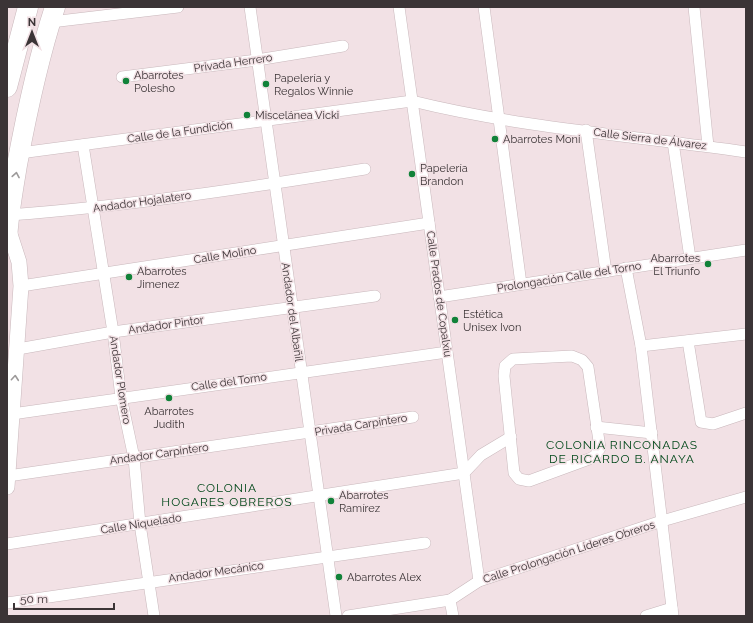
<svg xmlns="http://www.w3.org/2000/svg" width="753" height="623" viewBox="0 0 753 623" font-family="Raleway,sans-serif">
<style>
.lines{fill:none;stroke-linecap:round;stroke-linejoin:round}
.street-casing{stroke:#c9b8bc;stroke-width:12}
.secondary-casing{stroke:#c9b8bc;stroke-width:16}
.highway-casing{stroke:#c9b8bc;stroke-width:21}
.street{stroke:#fff;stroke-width:11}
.secondary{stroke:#fff;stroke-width:15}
.highway{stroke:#fff;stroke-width:20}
.oneway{stroke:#9d9a9a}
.poi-dot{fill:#118239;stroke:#f2e1e5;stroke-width:1.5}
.labels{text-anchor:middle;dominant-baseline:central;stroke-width:3;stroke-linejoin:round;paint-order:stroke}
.street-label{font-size:11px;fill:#3b3436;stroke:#f2e1e5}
.poi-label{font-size:11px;fill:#3b3436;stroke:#f2e1e5;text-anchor:start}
.neighbourhood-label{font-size:12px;letter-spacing:1px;fill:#004719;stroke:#f2e1e5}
</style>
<rect width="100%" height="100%" fill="#f2e1e5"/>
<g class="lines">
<!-- street casing -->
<g class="street-casing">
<g id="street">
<path d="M250,7L336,616"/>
<path d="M399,7L479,581"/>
<path d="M484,7L521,284"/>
<path d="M694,7L708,146"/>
<path d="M51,22L178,7"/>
<path d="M122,77L257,60L343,46"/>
<path d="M586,130L606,272"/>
<path d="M673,142L690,258"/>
<path d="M83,145L113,332L121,397L134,458L140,524L154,616"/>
<path d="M20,153L412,101C521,128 635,136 746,152"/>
<path d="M9,215C129,206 247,188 365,169"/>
<path d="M626,268L641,346L673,616"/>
<path d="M21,286L429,223"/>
<path d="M439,297L746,250"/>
<path d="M688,341L701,422L713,424L746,413"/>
<path d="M641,346L746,334"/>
<path d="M18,349L113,332L375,296"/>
<path d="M572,356L582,360L588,367L600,448L595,456L589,459L529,481L519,479L514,473L504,376L505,366L513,359Z"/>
<path d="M12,414L447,352"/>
<path d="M596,427L652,433"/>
<path d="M8,476L413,417"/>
<path d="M7,544L464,473L481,455L511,437"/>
<path d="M450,600L453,616"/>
<path d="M7,603L425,543"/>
<path d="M348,616L450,600L479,581L662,521L746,497"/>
<path d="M646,616L672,608"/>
</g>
</g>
<!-- secondary casing -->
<g class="secondary-casing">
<path id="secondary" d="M7,487L21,286L19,262L8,228"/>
</g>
<!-- highway casing -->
<g class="highway-casing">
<g id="highway">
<path d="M7,87L28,7"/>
<path d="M7,241C8,216 13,190 17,165C27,111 38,59 55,7"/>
</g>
</g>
<!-- street -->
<use href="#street" class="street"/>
<!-- secondary -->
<use href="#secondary" class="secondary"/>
<!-- highway -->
<use href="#highway" class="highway"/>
</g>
<!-- one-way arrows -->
<defs><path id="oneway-chevron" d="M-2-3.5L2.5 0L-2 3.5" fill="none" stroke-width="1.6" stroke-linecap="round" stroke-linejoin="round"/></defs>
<g class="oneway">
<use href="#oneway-chevron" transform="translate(16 175) rotate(-80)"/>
<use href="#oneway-chevron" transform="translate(15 378) rotate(-85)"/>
</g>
<!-- markers -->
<g class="poi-dot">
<circle cx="126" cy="81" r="4"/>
<circle cx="266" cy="84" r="4"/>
<circle cx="247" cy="115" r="4"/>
<circle cx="495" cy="139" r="4"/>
<circle cx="412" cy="174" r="4"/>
<circle cx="708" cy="264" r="4"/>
<circle cx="129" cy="277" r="4"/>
<circle cx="455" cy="320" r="4"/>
<circle cx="169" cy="398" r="4"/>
<circle cx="331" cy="501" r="4"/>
<circle cx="339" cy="577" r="4"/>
</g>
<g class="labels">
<!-- street labels -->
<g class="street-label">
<text transform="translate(233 63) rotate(-8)">Privada Herrero</text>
<text transform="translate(180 132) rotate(-8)">Calle de la Fundición</text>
<text transform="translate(650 139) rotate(7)">Calle Sierra de Álvarez</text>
<text transform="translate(142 202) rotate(-8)">Andador Hojalatero</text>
<text transform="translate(225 255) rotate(-9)">Calle Molino</text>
<text transform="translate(569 277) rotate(-9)">Prolongación Calle del Torno</text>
<text transform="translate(439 294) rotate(82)">Calle Prados de Copalxiu</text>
<text transform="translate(292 312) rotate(82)">Andador del Albañil</text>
<text transform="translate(166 325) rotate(-8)">Andador Pintor</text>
<text transform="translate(120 380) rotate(81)">Andador Plomero</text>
<text transform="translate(229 382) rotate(-8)">Calle del Torno</text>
<text transform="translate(361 425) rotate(-9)">Privada Carpintero</text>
<text transform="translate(159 454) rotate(-8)">Andador Carpintero</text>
<text transform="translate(141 524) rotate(-9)">Calle Niquelado</text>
<text transform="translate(569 552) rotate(-18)">Calle Prolongación Líderes Obreros</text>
<text transform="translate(216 572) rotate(-8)">Andador Mecánico</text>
</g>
<!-- poi labels -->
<g class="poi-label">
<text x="134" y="75">Abarrotes<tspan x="134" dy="13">Polesho</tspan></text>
<text x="274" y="78">Papelería y<tspan x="274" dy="13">Regalos Winnie</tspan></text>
<text x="255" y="115">Miscelánea Vicki</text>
<text x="503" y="139">Abarrotes Moni</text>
<text x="420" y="168">Papelería<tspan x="420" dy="13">Brandon</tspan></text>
<text x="700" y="258" text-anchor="end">Abarrotes<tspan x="700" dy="13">El Triunfo</tspan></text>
<text x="137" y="271">Abarrotes<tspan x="137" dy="13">Jimenez</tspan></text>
<text x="463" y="314">Estética<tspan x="463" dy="13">Unisex Ivon</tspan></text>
<text x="169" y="411" text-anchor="middle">Abarrotes<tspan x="169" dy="13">Judith</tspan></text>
<text x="339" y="495">Abarrotes<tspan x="339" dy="13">Ramírez</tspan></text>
<text x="347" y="577">Abarrotes Alex</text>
</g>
<!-- neighbourhood labels -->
<g class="neighbourhood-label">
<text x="622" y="445">COLONIA RINCONADAS<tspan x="622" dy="14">DE RICARDO B. ANAYA</tspan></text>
<text x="227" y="488">COLONIA<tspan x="227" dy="14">HOGARES OBREROS</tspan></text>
</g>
</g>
<!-- border -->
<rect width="753" height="623" fill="none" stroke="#3b3436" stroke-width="16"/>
<!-- north arrow -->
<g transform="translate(32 32)" stroke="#f2e1e5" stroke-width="3" paint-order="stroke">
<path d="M0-3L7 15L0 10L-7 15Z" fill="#3b3436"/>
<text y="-6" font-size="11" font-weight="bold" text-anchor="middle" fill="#3b3436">N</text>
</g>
<!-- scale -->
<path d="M14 603v6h100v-6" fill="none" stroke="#3b3436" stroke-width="2"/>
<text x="20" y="603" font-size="12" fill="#3b3436" stroke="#f2e1e5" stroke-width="3" paint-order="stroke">50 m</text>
</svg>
